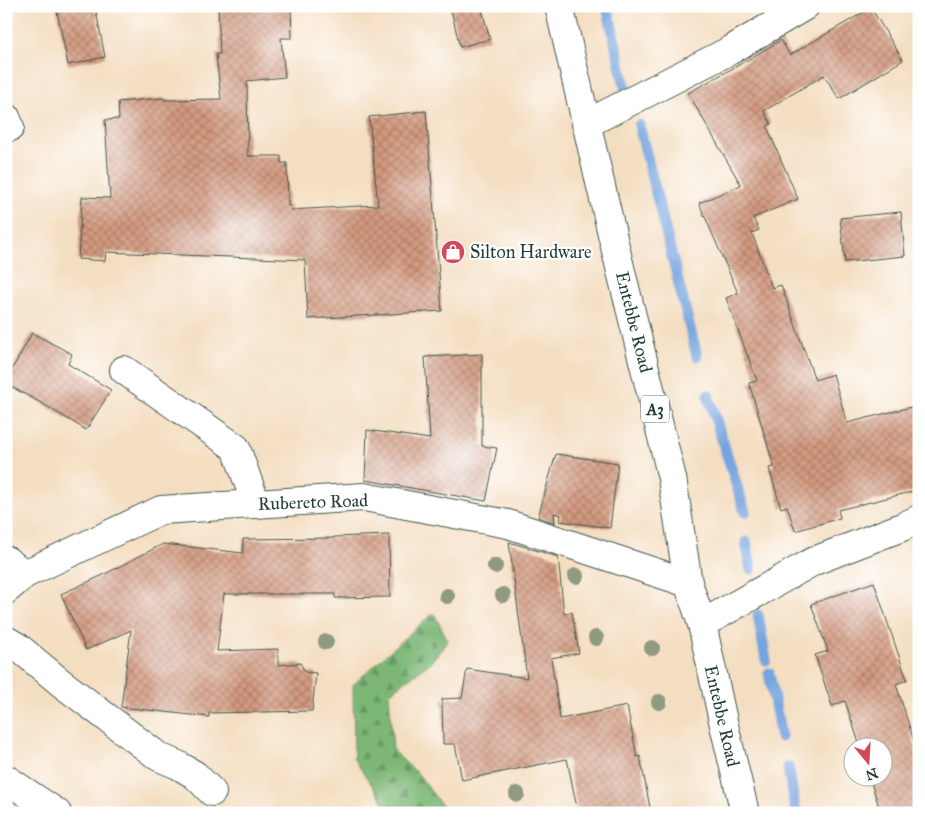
<svg xmlns="http://www.w3.org/2000/svg" width="925" height="819" viewBox="0 0 925 819" font-family="'IM FELL Great Primer',serif">
<style>
.forest{fill:url(#forest-firs);stroke:#4e7a55}
.lines{fill:none;stroke-linecap:round;stroke-linejoin:round}
.stream{stroke:#76a4df;stroke-width:11}
.building{fill:url(#building-cross-hatch)}
.minor-casing{stroke:#3f5549;stroke-width:30}
.major-casing{stroke:#3f5549;stroke-width:30}
.minor{stroke:#fff;stroke-width:28}
.major{stroke:#fff;stroke-width:28}
.tree{fill:#909a80}
.labels{text-anchor:middle;dominant-baseline:central;stroke-width:4;stroke-linejoin:round;paint-order:stroke}
.shield{fill:#fff;stroke:#627771;stroke-width:1}
.shield-label{font-size:16px;font-weight:bold;fill:#1f3d34}
.poi-label{font-size:18px;fill:#1f3d34;stroke:#fff;text-anchor:start}
.street-label{font-size:18px;fill:#1f3d34;stroke:#fff}
</style>
<defs>
<pattern id="forest-firs" width="22" height="20" patternUnits="userSpaceOnUse" patternTransform="scale(1.25)"><rect width="22" height="20" fill="#7db776"/><path d="M5 1l3.5 6h-7zM16 11l3.5 6h-7z" fill="#669662"/></pattern>
<pattern id="building-cross-hatch" width="8" height="8" patternUnits="userSpaceOnUse" patternTransform="scale(1.25)"><rect width="8" height="8" fill="#d49a80"/><path d="M0 0l8 8M0 8l8-8" fill="none" stroke="#ab7f6a"/></pattern>
</defs>
<rect width="100%" height="100%" fill="#fff"/>
<filter id="ink" filterUnits="userSpaceOnUse"><feTurbulence type="fractalNoise" baseFrequency=".02" numOctaves="2"/><feDisplacementMap in="SourceGraphic" scale="10" xChannelSelector="R" yChannelSelector="G"/><feConvolveMatrix kernelMatrix="1 2 1 2 8 2 1 2 1" color-interpolation-filters="sRGB"/></filter>
<filter id="wash" filterUnits="userSpaceOnUse"><feTurbulence type="fractalNoise" baseFrequency=".0096" numOctaves="4" result="noise"/><feDisplacementMap in="SourceGraphic" scale="20" xChannelSelector="R" yChannelSelector="G"/><feGaussianBlur stdDeviation="1.12" result="paint"/><feColorMatrix in="noise" values="0 0 0 0 0 0 0 0 0 0 0 0 0 0 0 0 0 1.4 0 .05"/><feComposite in="paint" operator="in"/></filter>
<g filter="url(#wash)">
<rect width="100%" height="100%" fill="#f4dec1"/>
<!-- forest -->
<path class="forest" d="M434,613L448,641L430,663L389,693L393,751L419,775L447,813H391L354,759L353,685L402,640Z"/>
<g class="lines">
<!-- stream -->
<g class="stream">
<path d="M607,6L626,91"/>
<path d="M639,125L697,356"/>
<path d="M708,395L745,512"/>
<path d="M746,542L751,569"/>
<path d="M758,615L766,660"/>
<path d="M769,673L781,737"/>
<path d="M788,767L796,813"/>
</g>
</g>
<g id="blocks">
<!-- building -->
<g class="building">
<path d="M56,6H95L105,57L68,65Z"/>
<path d="M218,6H291L292,38H281L285,77L247,81L248,156H281V163H287L288,206H291L290,210L378,205L369,117L426,111L442,311L308,319L305,260L106,252L105,261L78,259L82,197L110,198L105,120L119,119L118,102L164,98V100L221,99L216,54H220Z"/>
<path d="M450,6H481L490,39L460,47Z"/>
<path d="M871,8L903,60L839,99L824,75L764,111L771,124L767,127L798,199L753,218L759,230L752,233L772,288L781,285L815,380L833,374L847,423L919,405V490L838,510L840,518L795,531L787,506L781,508L769,468L774,467L749,383L757,381L726,298L738,293L699,203L741,185L688,93L737,66L781,40L790,55Z"/>
<path d="M901,212L905,256L845,262L840,218Z"/>
<path d="M32,333L72,354L68,364L111,390L86,430L43,404L6,384V380Z"/>
<path d="M482,354V446L497,448L486,501L365,480L367,430L430,439L425,357Z"/>
<path d="M556,454L618,463L610,528L560,521L561,515L554,513L555,523L538,517Z"/>
<path d="M389,535L390,597L335,598V594H224L217,651L278,649V665L300,663L305,672L316,673L312,711L209,713V717L121,707L131,630L86,650L61,594L101,576L163,544L243,553V539L334,538V537Z"/>
<path d="M509,542L558,557L564,614L572,612L579,653L551,658L560,719L627,706L637,757L640,756L651,813H578L567,759L462,780L455,744H443L442,699L462,698L467,669L527,678Z"/>
<path d="M874,582L907,680L896,684L919,757V813H881L869,776H882V746H860L845,701L832,706L815,655L828,651L811,604Z"/>
</g>
</g>
</g>
<g filter="url(#ink)">
<use href="#blocks" fill-opacity="0" stroke="#3f5549" stroke-width="1"/>
<g class="lines">
<!-- minor casing -->
<g class="minor-casing">
<g id="minor">
<path d="M6,117L10,127"/>
<path d="M586,124L729,51L805,6"/>
<path d="M124,370L236,448L256,504"/>
<path d="M6,560L25,574"/>
<path d="M6,590L25,574L161,510L364,497L508,524L688,583"/>
<path d="M702,624L814,561L902,527L919,519"/>
<path d="M6,640L18,647L60,682L159,757L178,765L195,775L212,792"/>
<path d="M6,779L57,813"/>
</g>
</g>
<!-- major casing -->
<g class="major-casing">
<path id="major" d="M559,6L616,251L672,478L688,583L702,624L723,721L745,813"/>
</g>
<!-- minor -->
<use href="#minor" class="minor"/>
<!-- major -->
<use href="#major" class="major"/>
</g>
<!-- trees -->
<g class="tree">
<circle cx="495" cy="566" r="8"/>
<circle cx="576" cy="576" r="8"/>
<circle cx="503" cy="595" r="8"/>
<circle cx="447" cy="596" r="8"/>
<circle cx="596" cy="638" r="8"/>
<circle cx="326" cy="642" r="8"/>
<circle cx="652" cy="648" r="8"/>
<circle cx="659" cy="702" r="8"/>
<circle cx="517" cy="794" r="8"/>
</g>
</g>
<!-- icons -->
<defs>
<g id="shop-disc" transform="scale(1.25)"><circle r="9.5" fill="#d1495b" stroke="#fff"/><path d="M-5-2.5h2.3a2.7 3.5 0 0 1 5.4 0H5L5.5 6h-11ZM-1.5-2.5h3a1.5 2.3 0 0 0-3 0Z" fill="#fff"/></g>
</defs>
<g fill-rule="evenodd">
<use href="#shop-disc" x="453" y="252"/>
</g>
<g class="labels">
<!-- shield labels -->
<rect class="shield" x="641" y="395.5" width="28" height="27" rx="4"/>
<g class="shield-label">
<text x="655" y="409">A3</text>
</g>
<!-- poi labels -->
<g class="poi-label">
<text x="470" y="252">Silton Hardware</text>
</g>
<!-- street labels -->
<g class="street-label">
<text transform="translate(634 322) rotate(76)">Entebbe Road</text>
<text transform="translate(313 502) rotate(-2)">Rubereto Road</text>
<text transform="translate(722 716) rotate(77)">Entebbe Road</text>
</g>
</g>
<!-- margin -->
<rect width="925" height="819" fill="none" stroke="#fff" stroke-width="25"/>
<!-- north arrow -->
<g transform="translate(868 762) rotate(162)"><circle r="24" fill="#ffffff" stroke="#a5b1ae"/>
<path d="M0-4L9 19L0 12L-9 19Z" fill="#d1495b"/>
<text y="-8" font-size="14" font-weight="bold" text-anchor="middle" fill="#1f3d34">N</text>
</g>
</svg>
